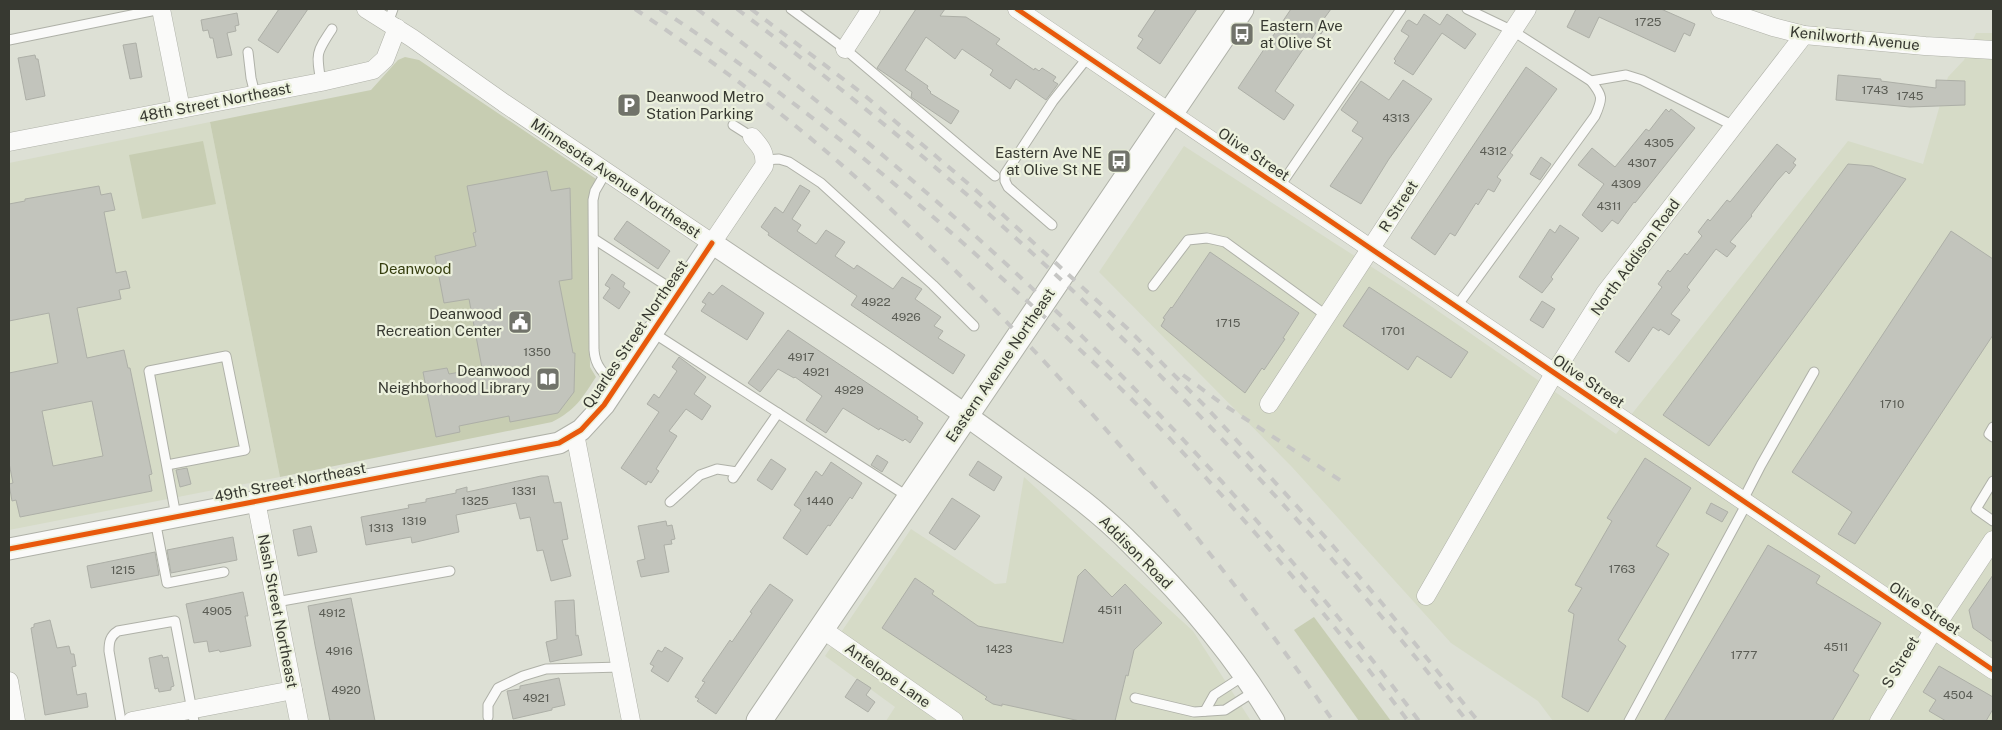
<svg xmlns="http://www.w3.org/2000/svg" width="2002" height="730" viewBox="0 0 2002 730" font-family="'Public Sans',sans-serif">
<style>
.built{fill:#d6dbc7}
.green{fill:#c7cdb2}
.building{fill:#c2c4bc;stroke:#adafa7;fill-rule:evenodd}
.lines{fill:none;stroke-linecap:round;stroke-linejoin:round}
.service-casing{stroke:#afb1a8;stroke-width:11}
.minor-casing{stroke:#afb1a8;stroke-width:19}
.tertiary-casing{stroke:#afb1a8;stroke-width:23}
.secondary-casing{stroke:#afb1a8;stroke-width:27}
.service{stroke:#fafaf9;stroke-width:9}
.minor{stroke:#fafaf9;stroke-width:18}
.tertiary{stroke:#fafaf9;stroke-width:21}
.secondary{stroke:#fafaf9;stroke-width:25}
.rail{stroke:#c6c6c4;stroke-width:4;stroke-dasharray:9 9;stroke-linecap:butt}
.cycleway-casing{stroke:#ecf1dd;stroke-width:8}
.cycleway{stroke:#e8590c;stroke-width:5}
.labels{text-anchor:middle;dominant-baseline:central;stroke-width:4.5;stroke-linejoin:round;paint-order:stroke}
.number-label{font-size:12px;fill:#5a5c54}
.poi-label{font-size:15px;fill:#373931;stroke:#ecf1dd;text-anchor:end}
.street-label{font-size:15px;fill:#373931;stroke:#ecf1dd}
.park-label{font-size:15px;fill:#353d0e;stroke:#ecf1dd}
</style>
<rect width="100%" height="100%" fill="#dde0d5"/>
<!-- built -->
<g class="built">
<path d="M1976,33H1993V721H1553L1538,701L1451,643L1292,467L1099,272L1184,146L1409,291L1616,434L1848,141L1923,164L1948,77L1964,60Z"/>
<path d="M210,122L280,477L9,530V163Z"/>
<path d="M1024,477L1193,631L1251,721H886L895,707L825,656L911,529L995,584L1006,583Z"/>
</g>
<!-- green -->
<g class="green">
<path d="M405,57L419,60L596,179L590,191L588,203L590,367L596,377C582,398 576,410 552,422L280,477L210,122L371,90L398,60Z"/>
<path d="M203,141L216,204L142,219L129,155Z"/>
<path d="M1314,617L1391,721H1359L1294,630Z"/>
</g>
<!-- building -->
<g class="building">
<path d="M279,9H308L278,53L258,40Z"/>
<path d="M916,9H945L940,16L966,17L1000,39L996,44L1034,70L1035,68L1039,71L1042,68L1056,77L1053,81L1058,84L1046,100L1016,79L1010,89L990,75L993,70L962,49L955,59L926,37L905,70L928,86L927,88L931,92L930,93L959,111L951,124L911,97L912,92L877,68Z"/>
<path d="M1156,9H1197L1160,64L1137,48L1143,39L1138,36Z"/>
<path d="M1291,9H1331L1323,20L1327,24L1321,34L1317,31L1311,40L1310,39L1275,91L1294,105L1284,120L1238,88Z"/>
<path d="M1576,9H1661L1695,24L1690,36L1684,33L1675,52L1599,17L1589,38L1567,27Z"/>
<path d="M237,13L239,25L235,26L236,31L227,33L232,55L217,58L213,38H210L208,30L203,31L201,20Z"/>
<path d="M1424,14L1440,25L1447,14L1476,34L1465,49L1442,33L1413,75L1394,63L1396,61L1394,59L1409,36L1401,31L1407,21L1409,20L1417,25Z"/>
<path d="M136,43L142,77L130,79L123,45Z"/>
<path d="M35,55L36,59H38L45,96L26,100L18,58Z"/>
<path d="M1526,67L1557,89L1510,153L1513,155L1497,177L1501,180L1494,192L1488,189L1478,205L1476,203L1455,236L1450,233L1435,255L1411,238Z"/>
<path d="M1838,75L1881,79V81L1936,88V80L1965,81V105L1910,107L1836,100Z"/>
<path d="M1403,80L1432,99L1389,159L1361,204L1330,186L1363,138L1352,131L1358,122L1341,110L1361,81L1389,100Z"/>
<path d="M1666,109L1669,112L1671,109L1695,128L1635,203L1634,202L1618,224L1612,220L1602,232L1582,215L1604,184L1578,165L1592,148L1615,167L1646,129L1649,131Z"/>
<path d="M1777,144L1796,159L1793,163L1796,165L1789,174L1786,171L1777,181L1751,215L1752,216L1730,242L1736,246L1727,257L1716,249L1687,287L1690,290L1671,314L1680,320L1669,335L1660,329L1659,331L1653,327L1629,362L1615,352L1662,287L1658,284L1668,270L1670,272L1685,253L1687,255L1702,236L1698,232L1708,219L1710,221L1727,200L1730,202Z"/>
<path d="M1541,157L1551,164L1540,180L1530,174Z"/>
<path d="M1848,164L1872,166L1906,179L1709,446L1663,415Z"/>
<path d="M547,171L551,191L570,188L572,279L559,281L573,353H575L574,392L558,413L510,422L509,416L459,426L460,432L436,437L423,372L447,368L449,374L482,368L469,299L444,303L435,256L476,246L473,233L476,232L467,186Z"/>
<path d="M800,185L810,191L792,219L801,225L797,231L816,244L826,230L845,242L835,256L854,269L857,265L893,289L902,277L922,289L915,299L941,317L934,326L943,331L938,338L965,355L953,374L851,305L857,296L768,235L769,233L761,227L775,207L783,213Z"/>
<path d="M99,186L101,195L111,193L115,210L104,212L116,273L126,271L130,288L119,290L121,299L77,308L87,358L124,350L128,368H130L152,474L149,475L152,491L20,517L16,500L12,501L9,484L13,483L9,463V373L58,363L49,313L9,321V204L25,201V199ZM92,401L103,456L53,466L42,411Z"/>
<path d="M627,221L670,251L658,269L614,239Z"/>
<path d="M1560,225L1579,238L1551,277L1553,279L1542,293L1519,277L1550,229L1555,233Z"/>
<path d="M1951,231L1993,259V335L1855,544L1838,534L1852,512L1792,472Z"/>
<path d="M1210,252L1299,313L1283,338L1285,339L1264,370L1262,368L1245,393L1161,326L1165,319L1163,318L1171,307L1172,308Z"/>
<path d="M612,274L625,283L623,287L630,292L619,309L603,298L610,288L605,285Z"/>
<path d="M722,285L764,313L747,340L701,311L706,304L702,302L709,292L713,295Z"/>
<path d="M1369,287L1468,352L1451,378L1417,356L1408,370L1343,326Z"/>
<path d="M1542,301L1555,309L1543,328L1530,320Z"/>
<path d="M788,330L918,417L917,419L923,423L910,443L905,439L903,441L880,428L879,430L843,408L826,433L806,420L822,396L795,377L794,378L778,369L760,392L748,383Z"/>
<path d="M679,357L706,377L694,394L711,406L702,420L686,409L669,431L677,436L656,469L659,471L651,483L648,481L646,485L621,468L659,412L647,404L654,394L659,398L677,371L672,367Z"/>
<path d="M877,455L888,462L882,472L871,465Z"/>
<path d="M1645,458L1691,488L1656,546L1669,554L1618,640L1626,646L1588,712L1562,697L1574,614L1568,611L1582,588L1575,585L1612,521L1607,518Z"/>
<path d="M771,459L786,469L772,490L757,480Z"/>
<path d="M978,461L1002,477L994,491L969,475Z"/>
<path d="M831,462L862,483L852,499L850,497L830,526L828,525L807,555L783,538L801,510L794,505L816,471L822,476Z"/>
<path d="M187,468L191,484L180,487L176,470Z"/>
<path d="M541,476H548L554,503L561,502L568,539L562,540L571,576L551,581L543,550L537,551L530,517L520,519L516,503L456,515L459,532L412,543L411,537L366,545L361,517L409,508L408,505L426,502V499L456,493V490L467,487V492Z"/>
<path d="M952,498L980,516L955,550L929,533Z"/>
<path d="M1711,503L1728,512L1722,522L1706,513Z"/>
<path d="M666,521L667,526L672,525L675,539L671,540L672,544L664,545L669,572L641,577L637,561L645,559L638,526Z"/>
<path d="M311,526L317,552L298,556L293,530Z"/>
<path d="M233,537L237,560L171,573L167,550Z"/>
<path d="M1768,545L1820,576L1816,583L1881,623L1853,671L1859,675L1832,721H1664Z"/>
<path d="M155,552L159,575L91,588L87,566Z"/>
<path d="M1085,569L1112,597L1125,584L1162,623L1134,650L1128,676L1126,675L1115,721H1080L1002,704V706L993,704L985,699L987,697L882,628L915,578L934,591L932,594L978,626L1063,643L1078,576Z"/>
<path d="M1993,575V642L1973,628L1969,610Z"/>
<path d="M770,584L793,600L716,714L697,701L699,699L695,697L705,682L702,681L730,640L732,642L752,613L750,612Z"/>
<path d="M243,592L248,616H245L251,646L220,652L219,650L209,652L207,641L194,643L186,604Z"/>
<path d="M351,598L363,658L375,721H330L315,645L308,606Z"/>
<path d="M574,600L576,636L578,635L582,655L550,662L546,642L557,639L555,601Z"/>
<path d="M50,620L57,648L69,646L71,654H74L76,666L72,667L77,695L86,693L88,707L45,715L31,628L34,627V624Z"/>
<path d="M665,647L683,658L668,682L651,671L654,666L650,664L658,650L662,652Z"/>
<path d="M162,655L163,658L168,657L174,686L171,687V690L159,692L158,688L155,689L149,658Z"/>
<path d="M1939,666L1993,697V709L1986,721H1946L1929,711L1936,700L1923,692Z"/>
<path d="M559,678L565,705L552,708V710L513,719L507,691L520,689V686Z"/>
<path d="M857,679L871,688L866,695L875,702L868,712L845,697Z"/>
</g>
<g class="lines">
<!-- service casing -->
<g class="service-casing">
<g id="service">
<path d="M791,9L845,49L995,176"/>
<path d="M388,23L393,9"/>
<path d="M9,40L161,9"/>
<path d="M248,52L251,78L255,94"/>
<path d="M1591,81L1626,75L1642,80L1734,126"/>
<path d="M321,82C316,53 316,53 332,29"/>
<path d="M733,125L752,137"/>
<path d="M765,160L779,159L789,162L821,183L933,285L974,326"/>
<path d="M606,172L595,191L593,200L594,350C595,367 604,374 617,385"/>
<path d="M1280,186L1401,9"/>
<path d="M1052,225L1008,187L1005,181V174L1053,101L1088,57"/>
<path d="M594,239L678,293"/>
<path d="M1153,286L1188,240L1207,238L1225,242L1327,316"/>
<path d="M1457,306L1595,116C1603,98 1603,96 1591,81L1513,31L1467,9"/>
<path d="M652,332L910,498"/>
<path d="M1993,427L1989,434L1993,437"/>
<path d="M167,465L245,450L226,356L149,371L176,516"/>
<path d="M733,478L778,413"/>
<path d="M1993,481L1976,509L1993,521"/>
<path d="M1743,500L1761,465L1814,372"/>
<path d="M670,502L700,475L717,469L737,472"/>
<path d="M155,520L167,583L224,572"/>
<path d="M276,602L450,571"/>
<path d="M1135,698L1194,712L1225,710L1255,691"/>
<path d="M1205,711L1214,695L1245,675"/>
<path d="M488,717V705L498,688L523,676L546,669L621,667"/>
<path d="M121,721L109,651C109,642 110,636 118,631L175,621L194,721"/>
<path d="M1629,721L1747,503"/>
</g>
</g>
<!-- minor casing -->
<g class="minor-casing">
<g id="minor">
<path d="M161,9L181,109"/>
<path d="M366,9L412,38L504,103L712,243L764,166C766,153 761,147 752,137"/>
<path d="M1017,9L1993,670"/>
<path d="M1720,9L1773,27L1804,35L1925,46L1993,50"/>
<path d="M845,49L871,9"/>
<path d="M9,142L321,82L373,70L385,59L397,28"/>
<path d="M1269,404L1527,9"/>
<path d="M575,434L631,721"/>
<path d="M256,501L299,721"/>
<path d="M1426,596L1555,372L1605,293L1804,35"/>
<path d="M822,629L954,721"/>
<path d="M9,681L16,721"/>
<path d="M132,721L293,690"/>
<path d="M1879,721L1934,629L1993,540"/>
</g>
</g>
<!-- tertiary casing -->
<g class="tertiary-casing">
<path id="tertiary" d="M9,549L559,443L581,430L604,405L712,243C813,311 916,378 1014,450C1055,480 1097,509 1132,545C1186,598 1235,656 1274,721"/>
</g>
<!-- secondary casing -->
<g class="secondary-casing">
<path id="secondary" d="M759,721L1241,9"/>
</g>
<!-- service -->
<use href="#service" class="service"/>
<!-- minor -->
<use href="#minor" class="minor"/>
<!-- tertiary -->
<use href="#tertiary" class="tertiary"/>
<!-- secondary -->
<use href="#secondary" class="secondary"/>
<!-- rail -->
<g class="rail">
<path d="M635,9C699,52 762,97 821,147C881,198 938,253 994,309C1118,436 1233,574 1333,721"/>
<path d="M660,9C782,89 896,181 1004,280C1061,332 1120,385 1173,442C1256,531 1335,624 1408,721"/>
<path d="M697,9C970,210 1216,449 1419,721"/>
<path d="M737,9C1012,214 1254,452 1467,721"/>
<path d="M751,9L863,94L978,192L1128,329L1206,407L1327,539L1381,602L1478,721"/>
<path d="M1183,375L1221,403L1346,484"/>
</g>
<!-- cycleway casing -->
<g class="cycleway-casing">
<g id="cycleway">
<path d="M1017,9L1993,670"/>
<path d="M9,549L559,443L581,430L604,405L712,243"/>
</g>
</g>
<!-- cycleway -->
<use href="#cycleway" class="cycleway"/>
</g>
<!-- icons -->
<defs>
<g id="bus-square" transform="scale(1.25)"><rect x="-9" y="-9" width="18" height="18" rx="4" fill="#71736a" stroke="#ecf1dd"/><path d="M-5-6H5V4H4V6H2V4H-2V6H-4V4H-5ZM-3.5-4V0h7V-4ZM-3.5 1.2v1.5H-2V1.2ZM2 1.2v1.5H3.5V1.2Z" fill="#fff"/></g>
<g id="parking-square" transform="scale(1.25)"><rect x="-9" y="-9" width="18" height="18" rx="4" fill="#71736a" stroke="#ecf1dd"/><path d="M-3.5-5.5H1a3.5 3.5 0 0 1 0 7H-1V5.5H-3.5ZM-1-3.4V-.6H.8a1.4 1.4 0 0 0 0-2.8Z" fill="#fff"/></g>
<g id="civic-square" transform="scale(1.25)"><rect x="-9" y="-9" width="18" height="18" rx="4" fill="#71736a" stroke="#ecf1dd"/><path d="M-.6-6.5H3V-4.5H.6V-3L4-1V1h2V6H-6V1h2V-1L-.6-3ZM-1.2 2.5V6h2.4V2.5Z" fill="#fff"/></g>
<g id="library-square" transform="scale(1.25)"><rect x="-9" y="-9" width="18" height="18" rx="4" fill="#71736a" stroke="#ecf1dd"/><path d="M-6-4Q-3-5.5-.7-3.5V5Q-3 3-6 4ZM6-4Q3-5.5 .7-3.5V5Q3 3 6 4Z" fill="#fff"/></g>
</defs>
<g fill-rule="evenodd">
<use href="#bus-square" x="1242" y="34"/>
<use href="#parking-square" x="629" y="105"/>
<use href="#bus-square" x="1119" y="161"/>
<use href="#civic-square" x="520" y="322"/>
<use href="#library-square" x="548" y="379"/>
</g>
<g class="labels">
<!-- number labels -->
<g class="number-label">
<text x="1648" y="22">1725</text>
<text x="1875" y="90">1743</text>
<text x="1910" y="96">1745</text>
<text x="1396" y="118">4313</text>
<text x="1659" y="143">4305</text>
<text x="1493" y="151">4312</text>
<text x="1642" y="163">4307</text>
<text x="1626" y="184">4309</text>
<text x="1609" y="206">4311</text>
<text x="876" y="302">4922</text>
<text x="906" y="317">4926</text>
<text x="1228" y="323">1715</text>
<text x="1393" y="331">1701</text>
<text x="537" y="352">1350</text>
<text x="801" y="357">4917</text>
<text x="816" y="372">4921</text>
<text x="849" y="390">4929</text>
<text x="1892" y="404">1710</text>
<text x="524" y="491">1331</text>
<text x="475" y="501">1325</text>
<text x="820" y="501">1440</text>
<text x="414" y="521">1319</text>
<text x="381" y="528">1313</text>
<text x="1622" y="569">1763</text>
<text x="123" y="570">1215</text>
<text x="1110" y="610">4511</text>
<text x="217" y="611">4905</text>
<text x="332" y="613">4912</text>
<text x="1836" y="647">4511</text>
<text x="999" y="649">1423</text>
<text x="339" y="651">4916</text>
<text x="1744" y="655">1777</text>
<text x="346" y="690">4920</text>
<text x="1958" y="695">4504</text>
<text x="536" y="698">4921</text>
</g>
<!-- poi labels -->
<g class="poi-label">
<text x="1260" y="25" text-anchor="start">Eastern Ave<tspan x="1260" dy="17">at Olive St</tspan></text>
<text x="646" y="96" text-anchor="start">Deanwood Metro<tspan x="646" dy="17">Station Parking</tspan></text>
<text x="1102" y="152">Eastern Ave NE<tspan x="1102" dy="17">at Olive St NE</tspan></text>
<text x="502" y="313">Deanwood<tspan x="502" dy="17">Recreation Center</tspan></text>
<text x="530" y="370">Deanwood<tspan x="530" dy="17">Neighborhood Library</tspan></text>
</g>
<!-- street labels -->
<g class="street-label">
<text transform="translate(1855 38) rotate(6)">Kenilworth Avenue</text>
<text transform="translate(215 102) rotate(-11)">48th Street Northeast</text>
<text transform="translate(1254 154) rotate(34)">Olive Street</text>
<text transform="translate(616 178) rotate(34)">Minnesota Avenue Northeast</text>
<text transform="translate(1398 206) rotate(-57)">R Street</text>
<text transform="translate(1635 257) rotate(-54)">North Addison Road</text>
<text transform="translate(635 334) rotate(-56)">Quarles Street Northeast</text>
<text transform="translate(1000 365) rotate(-56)">Eastern Avenue Northeast</text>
<text transform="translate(1589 381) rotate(34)">Olive Street</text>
<text transform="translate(290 482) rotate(-11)">49th Street Northeast</text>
<text transform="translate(1136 552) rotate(45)">Addison Road</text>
<text transform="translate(1925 608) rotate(34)">Olive Street</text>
<text transform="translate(278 611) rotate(79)">Nash Street Northeast</text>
<text transform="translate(1900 662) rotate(-59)">S Street</text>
<text transform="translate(888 675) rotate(35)">Antelope Lane</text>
</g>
<!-- park labels -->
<g class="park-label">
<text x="415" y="268">Deanwood</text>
</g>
</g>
<!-- border -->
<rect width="2002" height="730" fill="none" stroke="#373931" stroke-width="20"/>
</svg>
